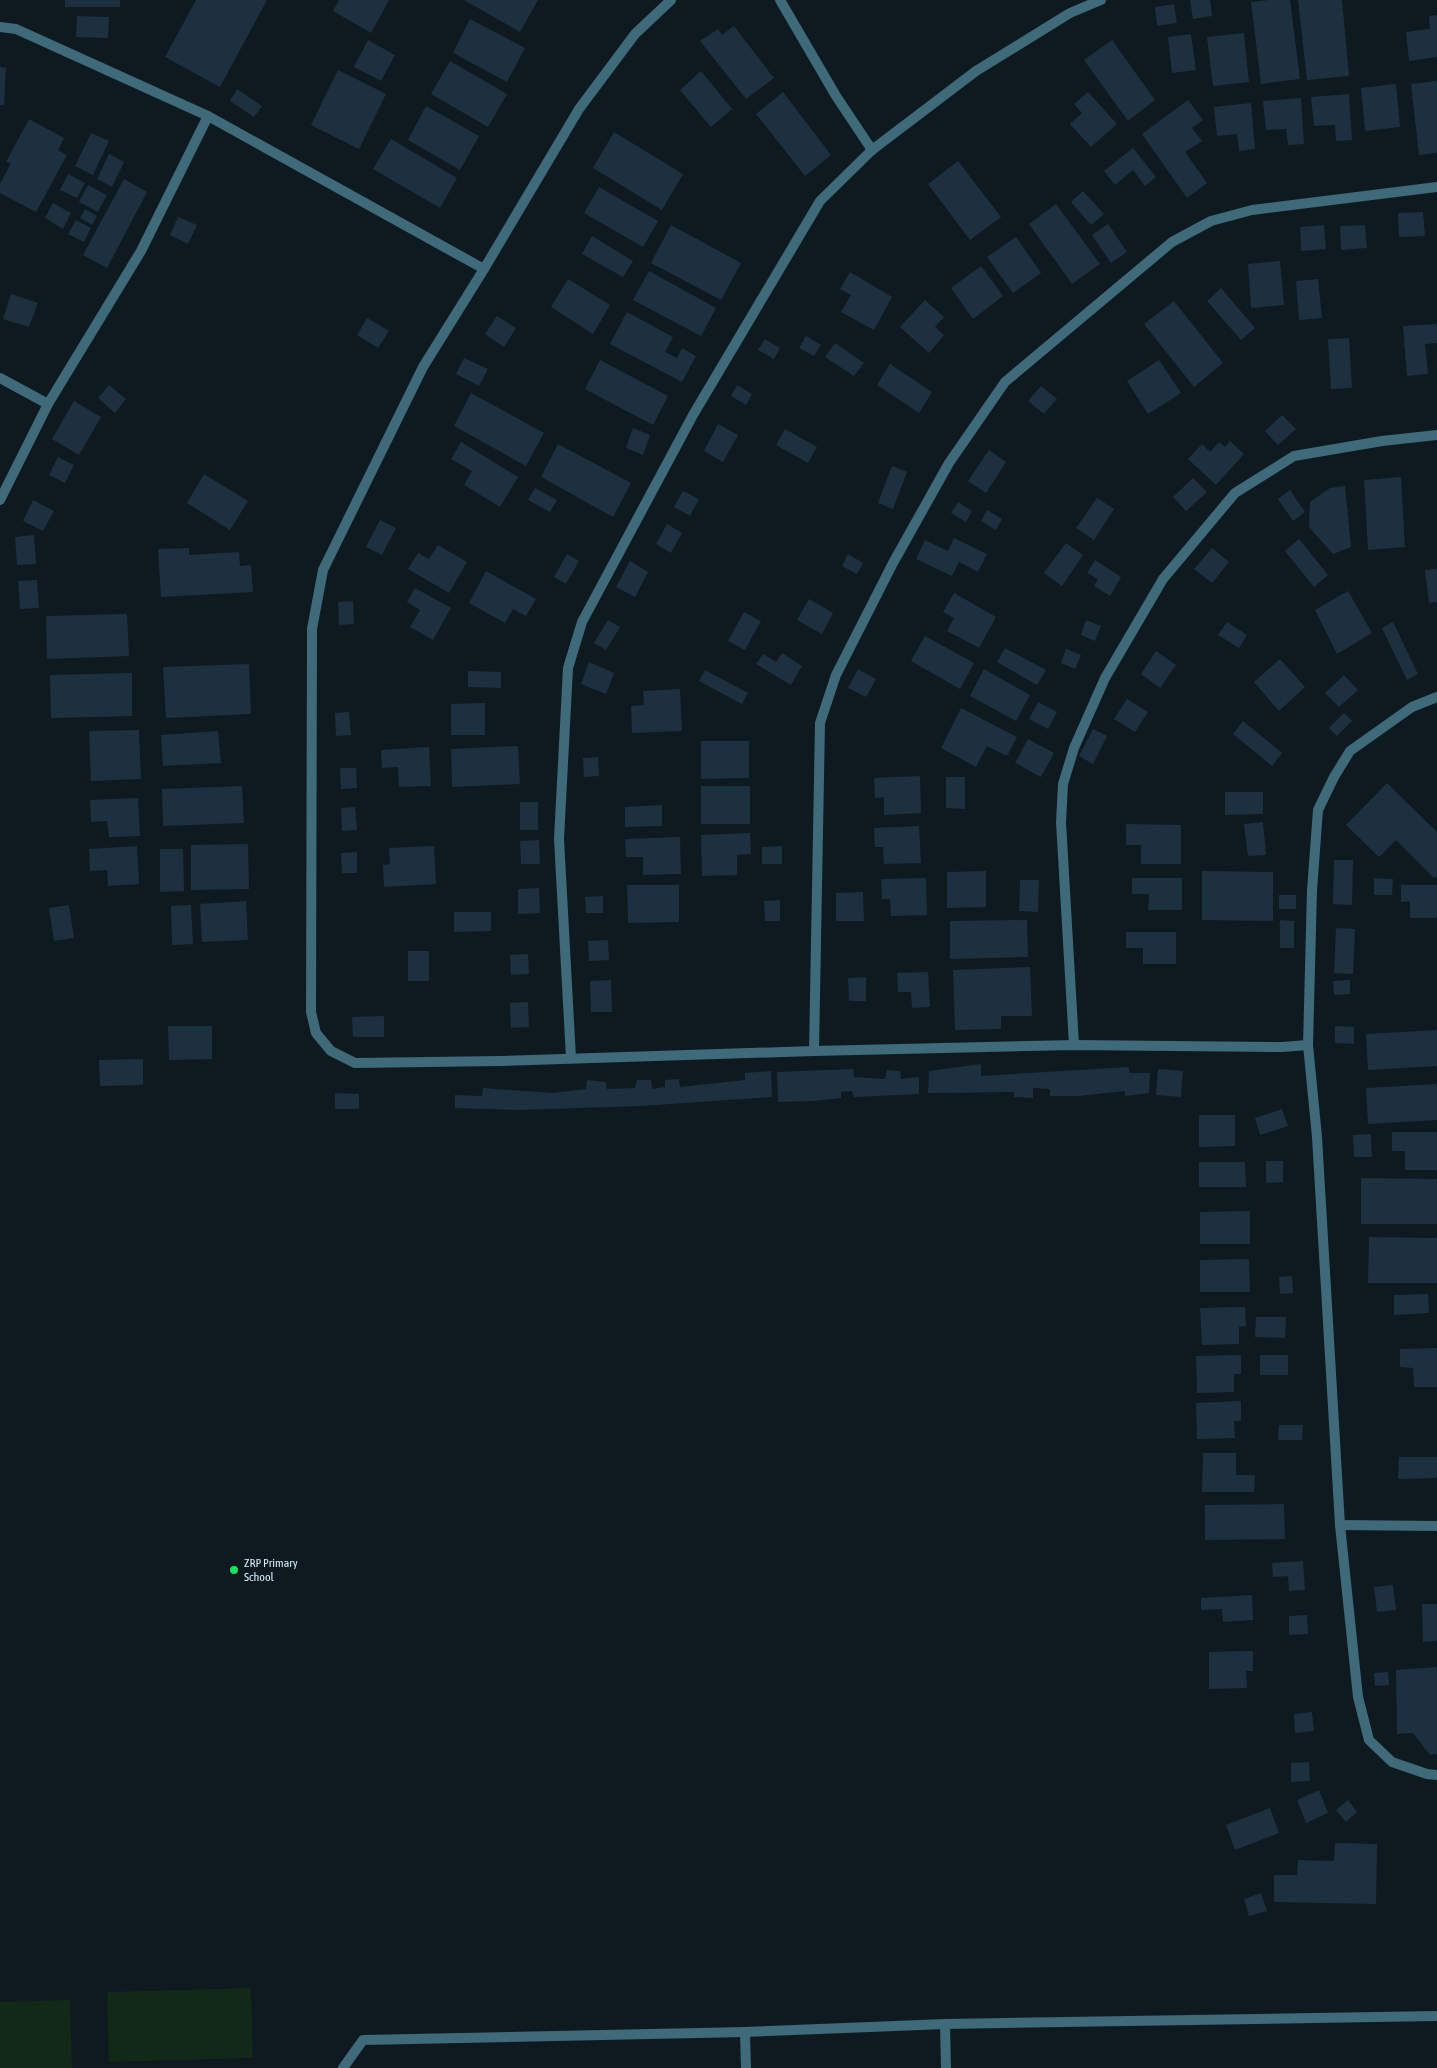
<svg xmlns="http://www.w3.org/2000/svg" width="1437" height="2068" viewBox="0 0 1437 2068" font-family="'Asap Condensed',sans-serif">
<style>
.green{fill:#122917}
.building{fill:#1d303f}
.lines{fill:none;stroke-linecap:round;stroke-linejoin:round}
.minor{stroke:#3e6a7a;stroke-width:10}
.poi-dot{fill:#15e358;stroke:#0f1920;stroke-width:2}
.labels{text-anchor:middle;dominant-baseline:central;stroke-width:4.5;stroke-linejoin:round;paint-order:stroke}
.poi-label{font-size:12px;fill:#d2edfb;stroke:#0f1920;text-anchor:start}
</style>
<rect width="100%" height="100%" fill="#0f1920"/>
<!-- green -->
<g class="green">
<path d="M251,1988L253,2058L109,2062L107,1992Z"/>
<path d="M70,2000L72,2068H0V2002Z"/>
</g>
<!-- building -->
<g class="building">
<rect x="65" y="0" width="55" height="7"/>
<path d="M196,0H267L220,87L165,57Z"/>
<path d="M339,0H389L371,33L333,11Z"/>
<path d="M464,0H538L520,32Z"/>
<path d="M1190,0H1210L1212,16L1193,19Z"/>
<path d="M1269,0H1290L1300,79L1261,84L1251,2Z"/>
<path d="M1298,0H1342L1349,76L1307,80Z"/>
<path d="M1174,4L1177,23L1157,26L1155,7Z"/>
<path d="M1437,15V57L1409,61L1406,32L1430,29L1429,16Z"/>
<path d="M77,16L109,17L108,38L76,37Z"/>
<path d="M470,19L525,48L507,82L453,53Z"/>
<path d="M734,26L774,78L746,99L700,41L718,29L722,35Z"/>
<path d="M1244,33L1249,82L1213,86L1207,37Z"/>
<path d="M1191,34L1196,70L1172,73L1168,37Z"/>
<path d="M368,40L395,55L381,81L354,67Z"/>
<path d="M1112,40L1155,100L1128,121L1084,60Z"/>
<path d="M450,61L507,94L488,127L431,94Z"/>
<path d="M0,67L6,68L4,105H0Z"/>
<path d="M338,70L386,94L359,149L311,125Z"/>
<path d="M701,71L732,109L711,127L680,90Z"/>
<path d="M1437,81V153L1419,155L1411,84Z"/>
<path d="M1396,84L1400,127L1365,131L1361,88Z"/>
<path d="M237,89L262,106L254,117L230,101Z"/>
<path d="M783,92L831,155L805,176L756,114Z"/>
<path d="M1088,92L1117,124L1091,147L1070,124L1082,113L1074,104Z"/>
<path d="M1349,94L1352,140L1336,141L1335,125L1314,126L1311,97Z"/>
<path d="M1301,98L1304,144L1288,145L1286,129L1266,130L1263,101Z"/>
<path d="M1188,100L1203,120L1192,128L1202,141L1185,152L1207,183L1187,198L1142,134Z"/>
<path d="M1251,103L1255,149L1239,151L1237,134L1217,136L1214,107Z"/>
<path d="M426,106L479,136L460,170L408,140Z"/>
<path d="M29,119L64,138L58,150L67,155L36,212L0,193V184L11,163L6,162Z"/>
<path d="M614,132L683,174L662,210L593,168Z"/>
<path d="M91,133L109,141L93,175L75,166Z"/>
<path d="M391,139L457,178L440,208L373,169Z"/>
<path d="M1133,148L1156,177L1145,186L1133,170L1115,185L1104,171Z"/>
<path d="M109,154L124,162L112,187L97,179Z"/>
<path d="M958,161L1001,217L970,240L928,184Z"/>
<path d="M68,174L85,183L77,198L60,190Z"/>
<path d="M124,179L147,192L107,268L83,255Z"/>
<path d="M88,185L107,195L98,212L79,202Z"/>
<path d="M599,187L658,221L643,247L584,213Z"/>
<path d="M1083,191L1104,214L1091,225L1071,202Z"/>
<path d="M53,203L71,213L63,229L45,218Z"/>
<path d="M1056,204L1100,264L1072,284L1029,224Z"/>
<path d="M85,209L97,216L92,225L80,218Z"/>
<path d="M1423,212L1425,236L1399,237L1398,213Z"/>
<path d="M178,217L197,225L188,244L170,235Z"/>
<path d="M76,220L91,228L84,242L68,234Z"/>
<path d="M1108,224L1127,252L1111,263L1092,235Z"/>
<path d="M671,225L741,263L721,300L651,263Z"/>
<path d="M1324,225L1326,249L1301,251L1300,227Z"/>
<path d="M1365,225L1367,248L1341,250L1340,226Z"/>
<path d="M592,236L633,261L623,277L582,254Z"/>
<path d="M1016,237L1041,273L1013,293L987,257Z"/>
<path d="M1280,261L1284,305L1251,308L1248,264Z"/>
<path d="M981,266L1003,296L973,319L951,288Z"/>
<path d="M649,271L716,308L701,336L633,300Z"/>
<path d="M850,272L892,297L874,330L841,312L851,295L840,289Z"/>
<path d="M568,279L610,305L593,334L551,307Z"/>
<path d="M1318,279L1322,318L1299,320L1296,281Z"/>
<path d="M1221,288L1255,328L1241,340L1207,301Z"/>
<path d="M11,294L38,303L29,327L3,319Z"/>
<path d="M925,300L944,317L935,327L944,335L929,353L900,327Z"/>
<path d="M1174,301L1223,363L1194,387L1144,324Z"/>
<path d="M627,312L673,337L665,352L677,358L682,348L696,356L682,382L610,344Z"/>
<path d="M497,316L516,328L504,347L485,334Z"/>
<path d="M367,318L389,331L378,348L357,335Z"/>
<path d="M1437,324V343L1425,344L1428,374L1407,376L1403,326Z"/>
<path d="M806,336L821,345L814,356L799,348Z"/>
<path d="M1349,338L1352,388L1331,389L1328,339Z"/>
<path d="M765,339L780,348L774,359L758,350Z"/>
<path d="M835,343L864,363L854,376L825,357Z"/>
<path d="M464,358L488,369L479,386L456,374Z"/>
<path d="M600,360L668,396L653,425L585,389Z"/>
<path d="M1159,360L1181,393L1148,414L1127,381Z"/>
<path d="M890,364L932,392L919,413L877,385Z"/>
<path d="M109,385L126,399L115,413L98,398Z"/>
<path d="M737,385L752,394L746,405L731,396Z"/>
<path d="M1041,386L1057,399L1044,414L1028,401Z"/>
<path d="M471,393L544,433L526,466L454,426Z"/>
<path d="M74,401L101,417L79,455L52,439Z"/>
<path d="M1282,415L1296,429L1278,445L1265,431Z"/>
<path d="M718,424L738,435L723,462L704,451Z"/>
<path d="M633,428L650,435L643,455L626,448Z"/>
<path d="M785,429L817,447L808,463L776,445Z"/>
<path d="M1230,441L1244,454L1216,485L1188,459L1202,444L1210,452L1219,442L1225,447Z"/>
<path d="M461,442L518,477L500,507L464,485L472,471L451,459Z"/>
<path d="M558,444L631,483L613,517L541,477Z"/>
<path d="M989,450L1006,462L986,493L968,481Z"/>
<path d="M58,457L74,465L65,483L49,475Z"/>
<path d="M892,466L907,472L893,509L878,503Z"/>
<path d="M204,474L248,501L230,530L187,503Z"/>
<path d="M1401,477L1405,547L1368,550L1364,480Z"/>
<path d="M1193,478L1207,492L1186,511L1173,497Z"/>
<path d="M1345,486L1351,547L1333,554L1309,527L1310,502L1330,488Z"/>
<path d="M535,488L557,500L550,512L528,500Z"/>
<path d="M1290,490L1305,512L1293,521L1278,499Z"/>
<path d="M683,491L699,499L690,516L674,507Z"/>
<path d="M1097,498L1114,509L1094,540L1076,528Z"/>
<path d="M33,500L54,511L43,531L23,521Z"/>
<path d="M958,502L972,511L966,522L951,513Z"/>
<path d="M987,510L1002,519L996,530L981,521Z"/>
<path d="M380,520L396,528L382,555L366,547Z"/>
<path d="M667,524L682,533L671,553L656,544Z"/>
<path d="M34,535L36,564L17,565L15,537Z"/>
<path d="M954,538L987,554L978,572L959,562L952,576L916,559L925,540L948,551Z"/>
<path d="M1299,539L1328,575L1314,587L1285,551Z"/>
<path d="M1066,543L1083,555L1062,586L1044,573Z"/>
<path d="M438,545L467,562L449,593L408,569L418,553L429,559Z"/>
<path d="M189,548V555L239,552L240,566L251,565L253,592L161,597L158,549Z"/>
<path d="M1212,548L1229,562L1212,583L1194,569Z"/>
<path d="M567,554L579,561L566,584L554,577Z"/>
<path d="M848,554L863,563L857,574L842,566Z"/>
<path d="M1095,560L1121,577L1110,596L1094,586L1098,579L1087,573Z"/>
<path d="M630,561L648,572L635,597L616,587Z"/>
<path d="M1437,569V602L1429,603L1425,570Z"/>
<path d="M486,571L536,599L526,616L513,609L505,623L469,603Z"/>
<path d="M37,580L39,608L20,609L18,581Z"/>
<path d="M415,588L451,608L433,640L410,627L420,610L407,602Z"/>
<path d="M1348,591L1372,633L1337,654L1315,610Z"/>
<path d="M954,593L996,617L979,648L947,631L954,618L943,612Z"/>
<path d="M809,599L833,613L822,634L797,620Z"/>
<path d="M353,601L354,624L339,625L338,602Z"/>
<path d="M744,612L761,621L745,650L728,641Z"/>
<path d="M127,614L129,656L47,659L46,616Z"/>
<path d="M608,620L620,627L606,650L594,643Z"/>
<path d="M1086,620L1101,626L1095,641L1081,635Z"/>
<path d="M1227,622L1247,635L1239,648L1218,635Z"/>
<path d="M1393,622L1418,674L1407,680L1382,628Z"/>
<path d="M925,636L974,663L960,689L911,661Z"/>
<path d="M1005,648L1046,670L1037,685L997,662Z"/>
<path d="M1066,649L1081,655L1075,669L1061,663Z"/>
<path d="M1156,651L1176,665L1160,688L1141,674Z"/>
<path d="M782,653L802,666L791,685L756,664L763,654L776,662Z"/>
<path d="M1280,659L1305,687L1279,711L1254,682Z"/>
<path d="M589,662L614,673L606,694L581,684Z"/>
<path d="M249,664L251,714L166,718L163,667Z"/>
<path d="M858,669L876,679L866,697L848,688Z"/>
<path d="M984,669L1030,695L1016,721L970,696Z"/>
<path d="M705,670L748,693L742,704L699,681Z"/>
<path d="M468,671L501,672V688L468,687Z"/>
<path d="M132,673V716L51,718L50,675Z"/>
<path d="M1344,675L1358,690L1339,707L1325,693Z"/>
<path d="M680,689L682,731L632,733L631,706L644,705L643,691Z"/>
<path d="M1127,699L1148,712L1135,732L1114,719Z"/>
<path d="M1038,702L1057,712L1048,729L1029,719Z"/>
<path d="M485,703V735H451V704Z"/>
<path d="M961,708L1017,737L1007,756L987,746L976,767L941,748Z"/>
<path d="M349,712L351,735L336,736L335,713Z"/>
<path d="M1344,713L1352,721L1337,736L1329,728Z"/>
<path d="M1243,721L1282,753L1272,766L1233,734Z"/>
<path d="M1093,729L1107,736L1093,764L1079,756Z"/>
<path d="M139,730L141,779L91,781L89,731Z"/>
<path d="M218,731L221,763L163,766L161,735Z"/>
<path d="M1028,739L1054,753L1041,777L1015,763Z"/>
<path d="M701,741H749V778L701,779Z"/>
<path d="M518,746L520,784L452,787L451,749Z"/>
<path d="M429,747L431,786L399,787L398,767L382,768L381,750Z"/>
<path d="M598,757L599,776L584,777L583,758Z"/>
<path d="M340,768H356L357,788L341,789Z"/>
<path d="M920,776L921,813L884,815V797L875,798L874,778Z"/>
<path d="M946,777H965V809L946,808Z"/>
<path d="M1387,783L1437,832V876L1434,878L1396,840L1379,857L1346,825Z"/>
<path d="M242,786L244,823L163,826L162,789Z"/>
<rect x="701" y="786" width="49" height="38"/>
<path d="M1225,792H1263V814L1225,815Z"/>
<path d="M138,798L140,836L109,837L107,821L91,822L90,800Z"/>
<rect x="520" y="802" width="18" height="28"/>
<path d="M662,805V826L625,827V807Z"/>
<path d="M355,807L357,830L342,831L341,808Z"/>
<path d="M1263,822L1266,855L1248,856L1244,824Z"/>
<path d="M1126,824L1181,825V864H1141V845H1126Z"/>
<path d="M919,826L921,863L884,864L883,847H875L874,828Z"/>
<path d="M750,833L751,854L737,855V875L702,876L701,835Z"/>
<path d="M680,837L681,874L643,875V857H626L625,839Z"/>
<path d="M539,840L540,864H521L520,841Z"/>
<path d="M248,844L249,889L191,890V845Z"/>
<path d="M137,846L139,884L108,886L107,870L90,871L89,849Z"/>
<path d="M434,846L436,884L384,887L383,865L390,864L389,848Z"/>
<path d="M782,846V864H762V847Z"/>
<path d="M160,849H183L184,891L160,892Z"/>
<path d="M357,852V873H342L341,853Z"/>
<path d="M1334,860H1353L1352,905L1333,904Z"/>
<path d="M986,871V907L947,908V872Z"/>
<path d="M1202,871L1273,872V921L1202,920Z"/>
<path d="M926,878L927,915L891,916L890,899H882L881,879Z"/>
<path d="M1132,878H1182V910H1148L1149,894H1132Z"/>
<path d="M1374,878L1393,879L1392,895H1374Z"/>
<path d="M1020,880H1039L1038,912L1019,911Z"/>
<path d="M627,885H679V922L628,923Z"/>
<path d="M1401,885H1437V918H1410V901L1401,902Z"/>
<path d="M539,888L540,913L518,914V889Z"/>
<path d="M863,892L864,921H836V893Z"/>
<rect x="1279" y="895" width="17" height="14"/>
<path d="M603,896V913H586L585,897Z"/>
<path d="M780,900V921H765L764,901Z"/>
<path d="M246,901L248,940L202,942L200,904Z"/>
<path d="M69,905L74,938L54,941L49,908Z"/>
<path d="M191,905L193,944L172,945L171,906Z"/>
<path d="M454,912H491V931L454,932Z"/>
<path d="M1027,920L1028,957L950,959V921Z"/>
<path d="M1280,920L1294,921V948H1280Z"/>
<path d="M1336,928L1355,929L1353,974L1334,973Z"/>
<path d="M1126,932H1176V964H1143V948H1126Z"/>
<path d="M608,940L609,960L589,961L588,941Z"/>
<rect x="408" y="951" width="21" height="30"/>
<path d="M528,954L529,974L511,975L510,955Z"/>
<path d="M1030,967L1032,1016H1001V1029L955,1030L953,970Z"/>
<path d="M928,972L930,1007L912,1008L911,992H898L897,973Z"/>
<path d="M866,977V1001H849L848,978Z"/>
<path d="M611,980L612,1012H591L590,981Z"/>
<path d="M1350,980V994L1334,995L1333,981Z"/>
<path d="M528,1002L529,1027L511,1028L510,1003Z"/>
<path d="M384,1016V1037H353L352,1017Z"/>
<path d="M168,1026H212V1059L169,1060Z"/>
<path d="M1335,1026L1354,1027V1044L1335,1043Z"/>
<path d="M1437,1030V1066L1368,1070L1366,1034Z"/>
<path d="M143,1059V1085L100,1086L99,1060Z"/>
<path d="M981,1064V1076L1129,1067V1073H1150L1149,1093L1125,1096V1091L1078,1096H1050V1089L1033,1088V1098L1014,1097V1092L928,1093L929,1071Z"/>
<path d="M853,1069L854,1077L885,1079L887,1070L900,1071L901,1079L919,1077V1094L854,1097L852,1091L841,1092V1098L814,1101L778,1102L777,1072Z"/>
<path d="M1158,1069L1183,1071L1181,1097L1156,1095Z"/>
<path d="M771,1071L772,1097L642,1106L516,1110L455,1108V1095L482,1096L483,1088L552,1093L586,1089L587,1080L606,1082L607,1089L635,1088L637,1080H651L652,1089L665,1087V1080L679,1079L680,1087L745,1080V1073Z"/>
<path d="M1437,1084V1120L1368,1124L1366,1088Z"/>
<path d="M335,1093L359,1094V1109H335Z"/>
<path d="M1282,1109L1288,1126L1260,1135L1255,1118Z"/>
<path d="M1199,1115H1235V1146L1199,1147Z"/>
<path d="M1392,1132H1437V1170H1405V1151H1392Z"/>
<path d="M1371,1134L1372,1157H1354L1353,1135Z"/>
<path d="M1266,1161H1283V1182L1266,1183Z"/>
<path d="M1199,1162H1245L1246,1187H1199Z"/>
<path d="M1361,1178L1437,1179V1224H1361Z"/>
<path d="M1250,1211V1244H1200V1212Z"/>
<path d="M1369,1237L1437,1238V1283H1368Z"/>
<path d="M1249,1259L1250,1292H1200V1260Z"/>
<path d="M1292,1276L1293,1293L1280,1294L1279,1277Z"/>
<path d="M1428,1294L1429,1313L1394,1315V1295Z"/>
<path d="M1245,1307L1246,1326L1239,1327V1344L1202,1345L1200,1308Z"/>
<path d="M1256,1317H1286L1285,1338L1255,1337Z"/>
<path d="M1437,1348V1387H1414L1413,1368L1400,1367V1349Z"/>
<path d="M1241,1355V1374H1234V1392L1197,1393L1196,1356Z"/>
<rect x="1260" y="1355" width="28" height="20"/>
<path d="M1241,1401V1421H1234L1235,1438L1197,1439L1196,1403Z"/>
<path d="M1279,1425H1303L1302,1440H1278Z"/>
<path d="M1203,1453H1236V1475H1255L1254,1492H1202Z"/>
<path d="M1399,1457H1437V1478L1398,1479Z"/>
<path d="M1284,1504L1285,1539L1205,1540V1505Z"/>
<path d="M1303,1561L1305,1590L1289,1591L1288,1576L1273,1577L1272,1563Z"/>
<path d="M1393,1585L1396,1610L1377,1612L1374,1587Z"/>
<path d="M1252,1595L1253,1620L1223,1622L1222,1609L1201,1610V1598Z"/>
<path d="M1422,1604H1437V1641L1423,1642Z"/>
<path d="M1307,1615L1308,1634L1289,1635V1616Z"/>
<path d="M1253,1651V1671H1246L1247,1688L1209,1689V1652Z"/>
<path d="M1437,1667V1754L1430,1755L1413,1733L1397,1734L1396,1670Z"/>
<path d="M1388,1672L1389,1685L1375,1686L1374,1673Z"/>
<path d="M1312,1712L1314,1731L1295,1733L1294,1714Z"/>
<path d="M1309,1762L1310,1781L1291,1782V1763Z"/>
<path d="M1319,1790L1328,1813L1306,1823L1297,1800Z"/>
<path d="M1348,1800L1357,1812L1346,1822L1336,1810Z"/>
<path d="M1270,1808L1279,1833L1235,1850L1226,1825Z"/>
<path d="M1335,1843L1377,1844L1376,1904L1274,1902V1875H1297L1298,1860L1334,1861Z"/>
<path d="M1261,1893L1267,1911L1249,1916L1244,1899Z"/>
</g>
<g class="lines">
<!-- minor -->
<g class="minor">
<path d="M671,0L635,34L579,109L484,269L423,367L323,570L312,629L311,1012L316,1033L331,1051L355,1063L500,1061L814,1051L1074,1045L1282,1047L1308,1045"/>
<path d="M780,0L836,96L872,150"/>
<path d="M0,27L16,29L208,116L484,269"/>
<path d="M0,378L48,404"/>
<path d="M0,500L48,404L141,251L208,116"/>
<path d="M1437,697L1412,707L1350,751L1334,777L1318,810L1312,890L1308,1045L1317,1137L1340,1525L1358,1697L1369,1740L1392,1762L1427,1774L1437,1775"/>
<path d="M1074,1045L1061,822L1063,784L1074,748L1105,678L1163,579L1235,493L1294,456L1382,441L1437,435"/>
<path d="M814,1051L820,723L836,675L893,563L949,463L1005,382L1172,242L1211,221L1252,210L1437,187"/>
<path d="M571,1058L559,839L568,668L582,622L693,415L820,201L872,150L976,71L1070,13L1101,0"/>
<path d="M1340,1525L1437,1526"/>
<path d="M945,2024L946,2068"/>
<path d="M745,2032L746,2068"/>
<path d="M343,2068L363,2040L745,2032L945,2024L1437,2016"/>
</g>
</g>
<!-- markers -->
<circle class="poi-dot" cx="234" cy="1570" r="5"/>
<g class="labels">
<!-- poi labels -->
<g class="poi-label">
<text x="244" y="1563">ZRP Primary<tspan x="244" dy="14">School</tspan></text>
</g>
</g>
</svg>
